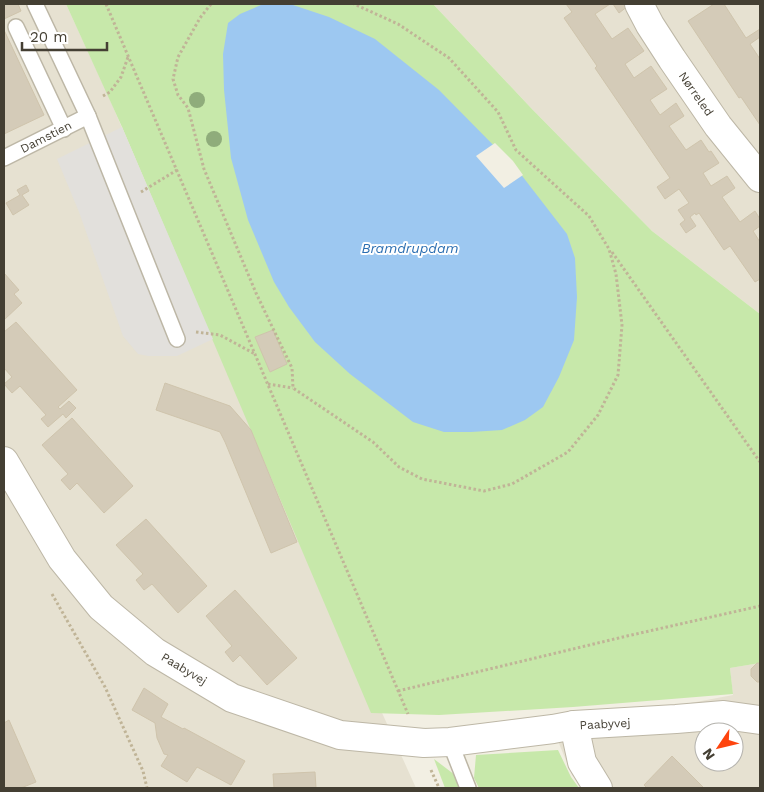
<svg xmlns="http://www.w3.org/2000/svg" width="764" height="792" viewBox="0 0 764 792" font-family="'Work Sans',sans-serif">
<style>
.residential{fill:#e6e1d1;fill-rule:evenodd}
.green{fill:#c7e8aa}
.parking{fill:#e2e0dc}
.water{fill:#9dc8f1}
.pier{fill:#f2efe3}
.building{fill:#d4cbb8;stroke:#cfc4ac}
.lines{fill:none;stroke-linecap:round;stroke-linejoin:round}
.lane-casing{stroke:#bdb7a6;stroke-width:18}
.street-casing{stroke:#bdb7a6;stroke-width:30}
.path{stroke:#c0b497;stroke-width:3;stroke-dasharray:2.5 2.5;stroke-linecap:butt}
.lane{stroke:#fff;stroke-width:15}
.street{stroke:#fff;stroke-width:28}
.tree{fill:#8fac7b}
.labels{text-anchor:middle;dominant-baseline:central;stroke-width:4;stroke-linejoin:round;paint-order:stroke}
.street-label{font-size:12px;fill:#443f33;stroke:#fff}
.water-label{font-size:14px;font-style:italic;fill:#2b6eb1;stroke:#fff}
</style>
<rect width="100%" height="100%" fill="#f2efe3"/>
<!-- residential -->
<g class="residential">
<path d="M4,4H66L107,93L213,339L416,788H4Z"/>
<path d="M433,4H760V314L652,231L531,108Z"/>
<path d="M760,663V788H582L572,775L553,729L733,695L730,668ZM704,732H734V762H704Z"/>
</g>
<!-- green -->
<g class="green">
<path d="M66,4H433L531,108L652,231L760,314V663L730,668L733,694L573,707L439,715L371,713L122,127Z"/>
<path d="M558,750L571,777L579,788H479L474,778L476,755Z"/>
<path d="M434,759L455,775L461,788H445Z"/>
</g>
<!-- parking -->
<path class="parking" d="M122,127L213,339L177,356H148L138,354L123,336L79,212L57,159Z"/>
<!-- water -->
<path class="water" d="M290,4L329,17L375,39L439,90L516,168L567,234L575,258L577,297L574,340L559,377L543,407L525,420L502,430L471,432H444L413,422L350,374L315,342L289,307L274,282L248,220L231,158L224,90L223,54L228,23L240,14L261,5Z"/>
<!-- pier -->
<path class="pier" d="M495,143L513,161L523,175L504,188L476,156Z"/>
<!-- building -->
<g class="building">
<path d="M4,4H18L21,11L4,19Z"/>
<path d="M566,4H610L595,14L612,39L628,28L644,51L625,64L634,78L651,66L667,89L650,100L660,115L676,103L684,116L669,126L686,150L701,140L709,152L711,151L719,163L703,173L711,186L727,176L735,188L722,197L740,222L755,211L760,219V226L753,231L760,242V279L755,282L730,246L724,250L699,213L696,215L695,213L690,217L696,226L686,233L680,224L685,220L678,210L689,203L679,189L665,199L657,187L670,178L595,68L597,66L564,18L572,12Z"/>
<path d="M613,4H627L628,6L619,13Z"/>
<path d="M714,4H724L746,38L760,29V37L750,44L760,59V125L741,97L739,98L688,21Z"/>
<path d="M4,30L44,115L4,134Z"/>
<path d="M26,185L29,191L22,195L29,205L13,215L6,203L20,195L17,190Z"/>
<path d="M4,273L19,290L14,294L22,303L4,320Z"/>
<path d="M16,322L77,390L58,407L60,409L69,401L76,408L66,418L63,414L48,427L41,419L46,415L20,386L12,393L4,384L12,377L4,368V332Z"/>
<path d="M273,330L287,364L270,372L255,337Z"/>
<path d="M165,383L230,406L251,430L297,542L271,553L225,442L220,432L156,410Z"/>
<path d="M72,418L133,486L104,513L77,483L70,490L61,480L68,474L42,445Z"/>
<path d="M146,519L207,586L178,613L152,584L144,590L136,580L143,574L116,545Z"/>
<path d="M235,590L297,658L267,685L240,655L233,662L225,652L232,646L206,616Z"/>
<path d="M757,663H760V682H757L751,676V669Z"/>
<path d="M144,688L168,704L161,717L183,729L184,728L245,761L231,785L197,767L187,782L161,766L168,755L164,754L157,738L155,723L132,710Z"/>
<path d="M9,720L36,782L21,788H4V723Z"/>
<path d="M672,756L704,788H647L644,785Z"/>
<path d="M315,772L316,788H274L273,774Z"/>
</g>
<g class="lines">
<!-- lane casing -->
<g class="lane-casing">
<g id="lane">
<path d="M35,4L88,116L177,339"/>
<path d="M16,27L64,129"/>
<path d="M4,158L88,116"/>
<path d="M450,742L468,788"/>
</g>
</g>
<!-- street casing -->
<g class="street-casing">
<g id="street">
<path d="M639,4L650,25L672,59L718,126L760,178"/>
<path d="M4,461L62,559L101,607L155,652L232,698L340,735L424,743L450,742L553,729L574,725L676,719L724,715L760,720"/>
<path d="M574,725L582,762L598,788"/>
</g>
</g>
<!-- path -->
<g class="path">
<path d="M106,4L408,714"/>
<path d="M211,4L200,18L178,57L173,79L178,95L188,108L204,169L256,293L292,368L293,388L373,442L399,467L422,479L484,491L512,484L568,452L598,415L618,375L622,325L616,274L609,249L589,216L516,150L498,112L449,58L398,24L354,4"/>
<path d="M103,96L110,92L121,77L128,57"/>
<path d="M141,192L177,170"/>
<path d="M612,252L760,462"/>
<path d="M196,332L220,335L255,354"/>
<path d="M268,384L293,388"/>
<path d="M52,594L105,687L143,771L147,788"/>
<path d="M398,691L627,636L760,606"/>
<path d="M431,770L439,788"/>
</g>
<!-- lane -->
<use href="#lane" class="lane"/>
<!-- street -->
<use href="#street" class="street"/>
</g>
<!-- trees -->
<g class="tree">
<circle cx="197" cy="100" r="8"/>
<circle cx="214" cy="139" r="8"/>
</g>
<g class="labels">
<!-- street labels -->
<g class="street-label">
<text transform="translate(696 94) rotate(55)">Nørreled</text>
<text transform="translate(46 137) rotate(-27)">Damstien</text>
<text transform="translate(184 669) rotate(31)">Paabyvej</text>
<text transform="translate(605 724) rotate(-3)">Paabyvej</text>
</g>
<!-- water labels -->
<g class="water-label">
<text x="410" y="248">Bramdrupdam</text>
</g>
</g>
<!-- border -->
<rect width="764" height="792" fill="none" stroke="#443f33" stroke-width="10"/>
<!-- north arrow -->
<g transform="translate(719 747) rotate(235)"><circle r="24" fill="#ffffff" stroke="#b4b2ad"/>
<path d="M0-4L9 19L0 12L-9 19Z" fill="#fe440e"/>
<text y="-8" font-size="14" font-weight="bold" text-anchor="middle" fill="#443f33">N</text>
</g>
<!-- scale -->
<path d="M22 42v8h85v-8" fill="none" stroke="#443f33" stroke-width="2.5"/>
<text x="30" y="42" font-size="15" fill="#443f33" stroke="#ffffff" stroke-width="4" paint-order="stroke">20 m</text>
</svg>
